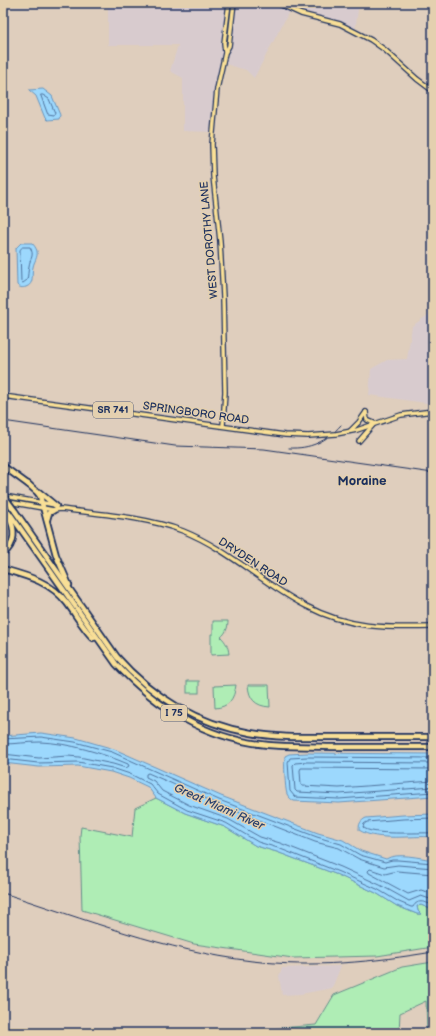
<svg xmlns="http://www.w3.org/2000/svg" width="436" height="1036" viewBox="0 0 436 1036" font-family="'Balsamiq Sans',sans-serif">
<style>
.built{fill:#d8cbce}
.green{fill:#afedb5;stroke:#658e8a}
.water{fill:#9cd8fd;stroke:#6894bd}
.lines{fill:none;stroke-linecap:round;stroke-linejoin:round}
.shore{stroke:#4f739e;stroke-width:1}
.major-casing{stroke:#1b2f5e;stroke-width:6}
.highway-casing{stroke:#1b2f5e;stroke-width:8}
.major{stroke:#f9df96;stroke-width:3.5}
.highway{stroke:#f9df96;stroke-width:4.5}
.rail{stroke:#1b2f5e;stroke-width:1}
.major-bridge-casing{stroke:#1b2f5e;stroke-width:6;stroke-linecap:butt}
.highway-bridge-casing{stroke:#1b2f5e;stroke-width:8;stroke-linecap:butt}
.major-bridge{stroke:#f9df96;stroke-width:3.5}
.highway-bridge{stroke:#f9df96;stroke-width:4.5}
.labels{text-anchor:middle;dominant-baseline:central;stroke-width:3;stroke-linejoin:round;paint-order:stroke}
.shield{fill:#e4d0af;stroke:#575f76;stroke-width:1}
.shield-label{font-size:10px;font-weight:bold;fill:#1b2f5e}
.street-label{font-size:11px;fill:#1b2f5e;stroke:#e4d0af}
.water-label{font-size:12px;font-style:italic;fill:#28406e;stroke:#e4d0af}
.quarter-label{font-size:13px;font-weight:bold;fill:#1b2f5e;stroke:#e4d0af}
</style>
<rect width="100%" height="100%" fill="#dfcebd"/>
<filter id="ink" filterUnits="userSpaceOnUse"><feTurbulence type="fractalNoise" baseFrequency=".025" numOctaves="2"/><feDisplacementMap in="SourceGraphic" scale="8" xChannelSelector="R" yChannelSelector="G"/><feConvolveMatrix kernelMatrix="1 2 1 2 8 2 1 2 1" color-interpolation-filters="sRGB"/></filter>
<g filter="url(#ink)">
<!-- built -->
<g class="built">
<path d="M91,3H359L355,31L340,25L290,10L254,78L246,70L222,63L213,132L183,131V78L170,71L178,45H108V6Z"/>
<path d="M433,303V404L369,395L371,369L387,360L407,359L412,326L431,313Z"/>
<path d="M341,966L332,988L301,994L282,995L279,976L282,968Z"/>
</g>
<!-- green -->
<g class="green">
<path d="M213,621H228C228,628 226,633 221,637C226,642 228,646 229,654L211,655V634H213Z"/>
<rect x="187" y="681" width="12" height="12"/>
<path d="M236,685C234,699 229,707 215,708L214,686Z"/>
<path d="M248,685H269L270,707C255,706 249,699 248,685Z"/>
<path d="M156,798L185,813L225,827L256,846L277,852L338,875L376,893L397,906L417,914H421L418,911L417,906L421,905L433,910V947L377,956L293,958L194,944L82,910L80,836L81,827L132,837L135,808Z"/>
<path d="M433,962V1033H427L426,1001L400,1013L399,1033H224L316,1025L334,995L402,967Z"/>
</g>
<!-- water -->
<g class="water">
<path d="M43,89L52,96L60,115L59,119L47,120L45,118L36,96L29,90Z"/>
<path d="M21,243H32C34,245 36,248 37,251C38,258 34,261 33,267C31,274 35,284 26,287C22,288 20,288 17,285L16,248Z"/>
<path d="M41,733L76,738L114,749L221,796L318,833L343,840L361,851L386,859C397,852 420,858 433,860V910L421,905L417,906L418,911L421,914H417L397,906L376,893L338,875L277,852L256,846L225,827L185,813L156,798L148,787L129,778L111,772L78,766L39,767L3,763V736Z"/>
<path d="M307,753L433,754V796L339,803L294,801C291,799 289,798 287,794C285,789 284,762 285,756L289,754Z"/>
<path d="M433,814V837C411,835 378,842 359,830C359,824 360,821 366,818L403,815Z"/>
</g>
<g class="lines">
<!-- shore -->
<g class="shore">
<path d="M41,95H43L49,99L55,113L54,115L48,114Z"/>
<path d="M23,247H30C35,256 30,258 29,266C28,271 28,276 27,280L23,283L21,282L20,250Z"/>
<path d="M3,739L41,737L75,742L112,752L219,800L317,837L341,844L360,855L385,862L392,860H398L433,863"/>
<path d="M3,744C15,744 28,742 40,742C69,743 102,753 128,764L129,766L126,768L113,764L79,757L68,756L39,758L3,754"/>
<path d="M433,758L307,757L290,758L288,762L290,791L295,797L339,799L433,792"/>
<path d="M3,759L38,763L78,762L112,768L130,774L150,784L158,794L187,810L226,823L258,842L278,848L339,872L377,889L399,902L411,907H413C418,898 426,903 433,905"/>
<path d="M433,763L307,762L295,763L293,765L295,790L297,792L339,794L433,787"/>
<path d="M433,769L307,768H301L300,770L301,785L303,786L339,788L433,781"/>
<path d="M433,818L403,819L367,822L364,824L363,827C370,836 419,832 433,833"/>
<path d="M433,868L398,865L384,867L359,859L339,848L315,842L218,804L148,773L146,774V777L154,781L162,791L189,805L228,819L260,837L280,843L341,867L380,885L409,901L421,896L433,900"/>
<path d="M433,874L397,871L385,874L370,869L368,871L369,873L408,894L421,890L433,894"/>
</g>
<!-- major casing -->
<g class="major-casing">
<g id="major">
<path d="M277,3L301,14L340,24L371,40L385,50L417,79L433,91"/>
<path d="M225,52L224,43L229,3"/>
<path d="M3,396L285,435L308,436"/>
<path d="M366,412L367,420L374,423"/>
<path d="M223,426L225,392L223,297L220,241L213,176L212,144L217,89L225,53L229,46L234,3"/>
<path d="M350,431L359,422L366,412"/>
<path d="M336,434L357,430L401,415L433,411"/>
<path d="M359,441L373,425"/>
<path d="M4,496L55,505"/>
<path d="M3,501L54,510L61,509C100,514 146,517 183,531C228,549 263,584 306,606C350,629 386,628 433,627"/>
</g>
</g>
<!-- highway casing -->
<g class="highway-casing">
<g id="highway">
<path d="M3,466L29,485"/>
<path d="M28,484L37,492L40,496L56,555L69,585"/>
<path d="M39,492L56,506"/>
<path d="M3,504L116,664C158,709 206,739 268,745C289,747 311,746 332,747C366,747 399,747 433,747"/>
<path d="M15,511L117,657C152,697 198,724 251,733C278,738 306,737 333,737C366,737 400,737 433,737"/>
<path d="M47,520L49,513L54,510"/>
<path d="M3,554C16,544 16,529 8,516"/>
<path d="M3,569C28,576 51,582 67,603C76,615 83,628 93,638"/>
</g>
</g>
<!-- major -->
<use href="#major" class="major"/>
<!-- highway -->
<use href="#highway" class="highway"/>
<!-- rail -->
<g class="rail">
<path d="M3,421L175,446L264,449L433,473"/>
<path d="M289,448C310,449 326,442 341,425"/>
<path d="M3,893C85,919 166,951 252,961C313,968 373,962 433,952"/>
</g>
<!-- major-bridge casing -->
<g class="major-bridge-casing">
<path id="major-bridge" d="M308,436L336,434"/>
</g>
<!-- highway-bridge casing -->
<g class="highway-bridge-casing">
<path id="highway-bridge" d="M3,495L15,511"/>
</g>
<!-- major-bridge -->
<use href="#major-bridge" class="major-bridge"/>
<!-- highway-bridge -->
<use href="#highway-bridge" class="highway-bridge"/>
</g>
</g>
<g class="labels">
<!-- shield labels -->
<g class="shield">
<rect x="93" y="402" width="40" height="16" rx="3"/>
<rect x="161" y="705" width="26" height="16" rx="3"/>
</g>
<g class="shield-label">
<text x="113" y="410">SR 741</text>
<text x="174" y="713">I 75</text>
</g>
<!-- street labels -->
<g class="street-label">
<text transform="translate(209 240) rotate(-95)">WEST DOROTHY LANE</text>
<text transform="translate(196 413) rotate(8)">SPRINGBORO ROAD</text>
<text transform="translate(253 562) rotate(33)">DRYDEN ROAD</text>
</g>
<!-- water labels -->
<g class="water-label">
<text transform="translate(219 807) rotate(24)">Great Miami River</text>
</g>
<!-- quarter labels -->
<g class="quarter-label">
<text x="362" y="481">Moraine</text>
</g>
</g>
<!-- margin -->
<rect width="436" height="1036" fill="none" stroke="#e4d0af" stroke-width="16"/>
<rect x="8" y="8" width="420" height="1020" fill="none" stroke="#1b2f5e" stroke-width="1.5" filter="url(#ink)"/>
</svg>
